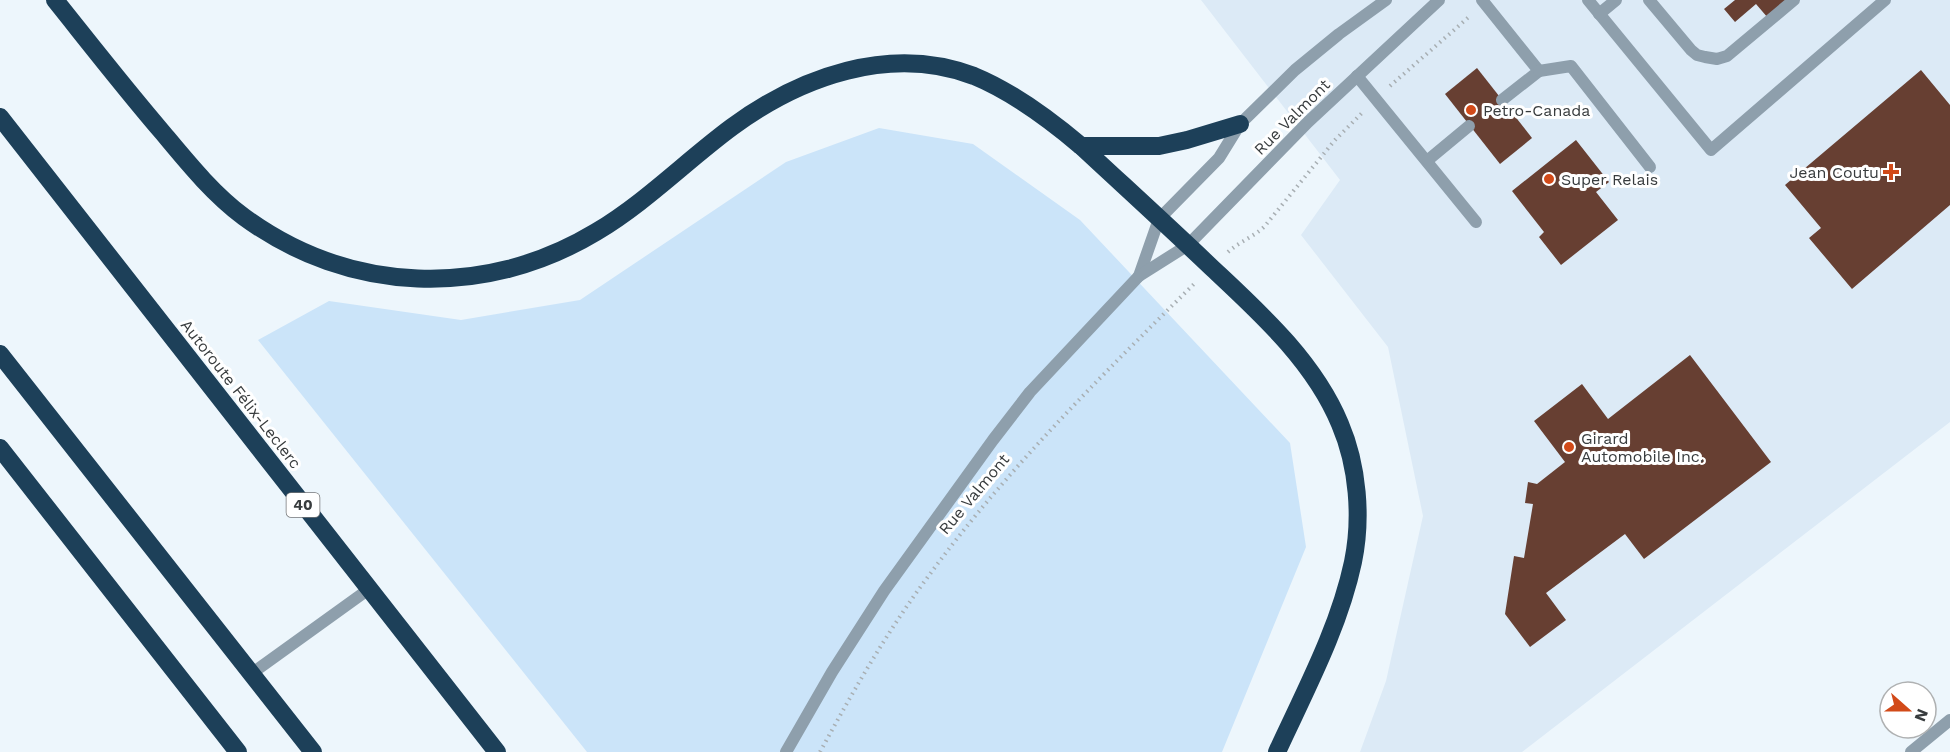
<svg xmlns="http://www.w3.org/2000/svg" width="1950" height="752" viewBox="0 0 1950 752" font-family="'Work Sans',sans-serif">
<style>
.built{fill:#dceaf6}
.green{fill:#cbe4f9}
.building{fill:#673f32}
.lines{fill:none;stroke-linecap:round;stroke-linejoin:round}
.path{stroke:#a8afb3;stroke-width:4;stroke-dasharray:1.5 4.5;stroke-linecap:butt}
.service{stroke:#8e9fac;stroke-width:12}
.minor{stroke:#8e9fac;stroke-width:12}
.tertiary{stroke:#8e9fac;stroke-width:12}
.motorway{stroke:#1d4059;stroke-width:18}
.poi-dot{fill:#d24a19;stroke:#fff;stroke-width:2}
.labels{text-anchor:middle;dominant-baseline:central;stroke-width:6;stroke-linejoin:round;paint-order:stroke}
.shield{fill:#fff;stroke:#747678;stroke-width:1.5}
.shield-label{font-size:15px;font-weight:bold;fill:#383c3e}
.poi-label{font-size:16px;fill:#383c3e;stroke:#fff;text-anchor:start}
.street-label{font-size:16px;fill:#383c3e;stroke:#fff}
</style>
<rect width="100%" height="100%" fill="#edf6fc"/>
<!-- built -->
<path class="built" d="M1201,0H1950V422L1522,752H1360L1386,681L1423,516L1388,347L1301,235L1340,180Z"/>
<!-- green -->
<path class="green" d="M879,128L973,144L1080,220L1290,443L1306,547L1222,752H587L258,340L329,301L461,320L580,300L786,162Z"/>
<!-- building -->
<g class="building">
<path d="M1735,0H1788L1768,18L1756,4L1735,22L1724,9Z"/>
<path d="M1477,68L1532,138L1500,164L1445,94Z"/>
<path d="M1921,70L1950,105V205L1852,289L1809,238L1821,228L1785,185Z"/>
<path d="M1576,140L1609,182L1596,192L1618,220L1561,265L1539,237L1544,232L1512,191Z"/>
<path d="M1690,355L1771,462L1644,559L1625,534L1546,593L1566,620L1530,647L1505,614L1514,556L1524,558L1533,504L1525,503L1528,482L1537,484L1565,462L1534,421L1582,384L1608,419Z"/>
</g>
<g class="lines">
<!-- path -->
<g class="path">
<path d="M1390,86L1470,16"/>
<path d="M1228,252C1239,242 1253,237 1264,227L1335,140L1363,112"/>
<path d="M820,752C853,691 888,630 930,574C1008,468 1103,374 1196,282"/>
</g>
<!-- service -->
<g class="service">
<path d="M1482,0L1539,71L1502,100"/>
<path d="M1588,0L1711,150L1885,0"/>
<path d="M1649,0L1691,50L1697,55L1705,57L1717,59L1727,56L1794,0"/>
<path d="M1599,14L1616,0"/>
<path d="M1539,71L1571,66L1650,167"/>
<path d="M1357,76L1476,222"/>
<path d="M1428,160L1469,126"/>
<path d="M251,674L369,589"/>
</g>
<!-- minor -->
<path class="minor" d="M1911,752L1950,720"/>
<!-- tertiary -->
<g class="tertiary">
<path d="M1139,276L1159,219L1219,158L1240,124L1295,70L1339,34L1386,0"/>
<path d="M786,752L832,672L884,591L993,440L1030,392L1139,276L1188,245L1308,122L1439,0"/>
</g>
<!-- motorway -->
<g class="motorway">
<path d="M55,0C91,45 126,90 163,133C188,163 213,194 244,217C349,294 485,299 596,232C645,203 686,161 732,127C800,77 890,44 974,76C1013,92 1049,119 1081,146C1124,186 1168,226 1211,267C1259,312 1314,361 1340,424C1358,466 1362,518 1353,562C1339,628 1305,691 1277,752"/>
<path d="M0,117L497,752"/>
<path d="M1081,146H1159L1187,140L1240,124"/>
<path d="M0,354L313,752"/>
<path d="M0,448L238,752"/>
</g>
</g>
<!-- markers -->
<g class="poi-dot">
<circle cx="1471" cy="110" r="6"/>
<path d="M1888 163h6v6h6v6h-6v6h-6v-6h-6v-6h6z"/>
<circle cx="1549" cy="179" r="6"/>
<circle cx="1569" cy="447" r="6"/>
</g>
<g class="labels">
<!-- shield labels -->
<rect class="shield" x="286.5" y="493" width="33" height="24" rx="4.5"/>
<g class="shield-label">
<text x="303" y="505">40</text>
</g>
<!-- poi labels -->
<g class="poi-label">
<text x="1483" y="110">Petro-Canada</text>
<text x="1879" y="172" text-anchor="end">Jean Coutu</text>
<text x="1561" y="179">Super Relais</text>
<text x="1581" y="438">Girard<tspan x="1581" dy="18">Automobile Inc.</tspan></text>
</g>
<!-- street labels -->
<g class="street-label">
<text transform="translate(1292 117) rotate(-45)">Rue Valmont</text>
<text transform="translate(241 394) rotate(52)">Autoroute Félix-Leclerc</text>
<text transform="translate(974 494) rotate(-50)">Rue Valmont</text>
</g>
</g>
<!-- north arrow -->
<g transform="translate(1908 710) rotate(111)"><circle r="28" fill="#ffffff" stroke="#afb1b2" stroke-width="1.5"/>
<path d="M0-4.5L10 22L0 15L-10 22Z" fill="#d24a19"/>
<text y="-9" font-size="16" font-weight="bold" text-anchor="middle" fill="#383c3e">N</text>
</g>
</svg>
